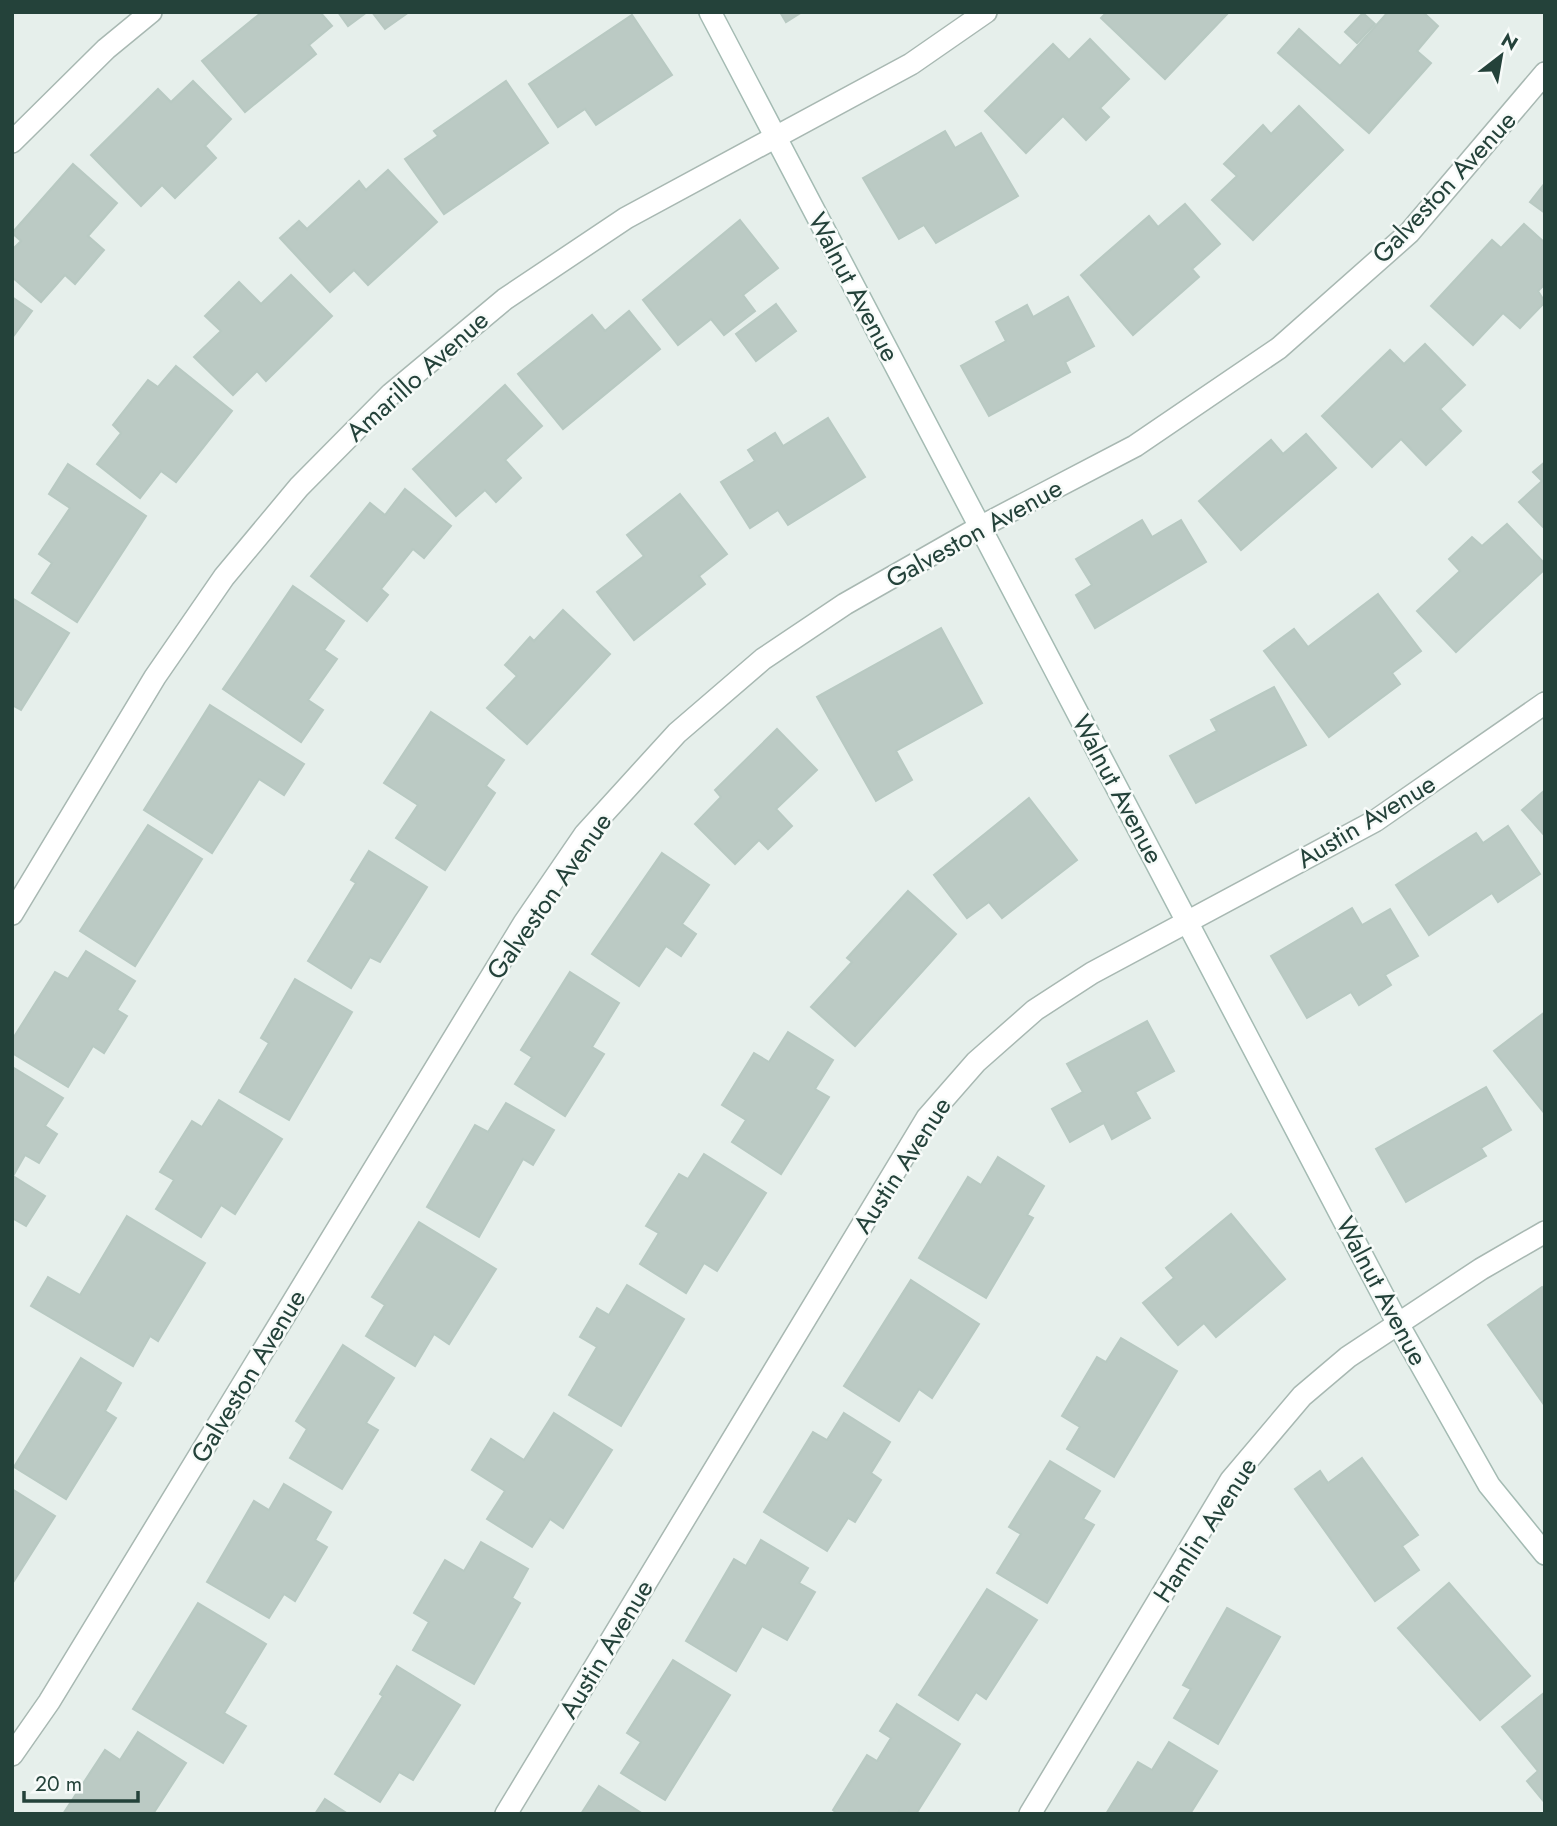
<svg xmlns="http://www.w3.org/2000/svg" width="1557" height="1826" viewBox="0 0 1557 1826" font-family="Jost,sans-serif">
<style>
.building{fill:#bbcac4;stroke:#b8c9c2;stroke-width:2}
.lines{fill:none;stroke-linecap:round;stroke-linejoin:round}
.street-casing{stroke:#a8b8b2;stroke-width:24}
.secondary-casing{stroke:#a4bbb3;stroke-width:24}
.street{stroke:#fff;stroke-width:21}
.secondary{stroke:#fff;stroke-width:21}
.labels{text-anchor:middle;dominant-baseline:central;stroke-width:5;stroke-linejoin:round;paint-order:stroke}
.street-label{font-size:26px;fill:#24423a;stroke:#f7fbf9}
</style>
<rect width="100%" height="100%" fill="#e6efeb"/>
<!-- building -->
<g class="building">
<path d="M262,12H320L332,26L309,45L316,54L245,112L202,61Z"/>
<path d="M338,12H367L348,26Z"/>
<path d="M372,12H409L385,29Z"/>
<path d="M780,12H802L786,22Z"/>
<path d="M1107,12H1228V13L1165,79L1101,18Z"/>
<path d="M1388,12H1423L1438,26L1417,51L1431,63L1369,133L1278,53L1299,29L1340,66Z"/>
<path d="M1363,13L1375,24L1357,43L1345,32Z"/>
<path d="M632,15L672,75L596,125L585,109L558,127L529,84Z"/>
<path d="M1090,39L1129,79L1100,108L1109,117L1086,140L1063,116L1026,153L985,111L1053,44L1069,60Z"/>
<path d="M193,81L231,119L205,146L216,158L175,198L162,185L141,206L91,155L158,89L171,102Z"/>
<path d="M506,81L548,143L444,214L405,159L438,136L434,131Z"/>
<path d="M1299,106L1343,150L1253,240L1212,200L1237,176L1224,164L1263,125L1271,134Z"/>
<path d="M945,131L955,148L981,133L1018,196L936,243L924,225L899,239L863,178Z"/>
<path d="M73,164L117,203L88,236L104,250L75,284L65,275L41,302L12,277V250L21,241L12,233Z"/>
<path d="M388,170L437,222L368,285L354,270L330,292L280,238L299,221L307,229L359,181L366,190Z"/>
<path d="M1545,183V213L1530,202Z"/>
<path d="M1185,204L1220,244L1192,269L1199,277L1133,335L1081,275L1149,216L1158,227Z"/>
<path d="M740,220L778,268L743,295L755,311L724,335L711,319L678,345L643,300Z"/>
<path d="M1524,224L1545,243V284L1538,291L1545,302L1520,328L1503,313L1473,345L1431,306L1492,240L1501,248Z"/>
<path d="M291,275L332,316L266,381L257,371L233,395L194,357L221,331L205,316L239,282L261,304Z"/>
<path d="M12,297L32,311L12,338Z"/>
<path d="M1068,297L1094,346L1065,362L1070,372L989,416L961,366L1006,341L996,322L1027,305L1033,317Z"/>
<path d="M776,304L796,331L756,361L736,334Z"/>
<path d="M629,311L660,349L563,429L518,374L592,315L605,331Z"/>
<path d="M1425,344L1465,385L1440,409L1461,431L1426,465L1401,439L1372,467L1322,416L1390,350L1404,364Z"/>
<path d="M176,366L232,411L176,482L161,471L140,498L97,464L121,433L113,425L148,380L158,387Z"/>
<path d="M505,385L542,426L505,460L521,478L496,502L485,490L456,516L413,469Z"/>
<path d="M828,418L865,477L788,525L778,510L750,528L721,482L755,461L748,450L775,433L783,446Z"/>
<path d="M1306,434L1336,468L1241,550L1199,501L1271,440L1283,454Z"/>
<path d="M1545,462V529L1519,502L1542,481L1533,472Z"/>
<path d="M68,464L146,516L77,622L32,593L52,563L39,554L70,508L49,494Z"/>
<path d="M405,489L451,526L424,558L413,549L381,589L388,595L367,621L311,576L370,503L385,515Z"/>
<path d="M680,494L727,554L699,576L705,584L634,640L597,592L644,556L627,535Z"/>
<path d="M1142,520L1152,537L1181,520L1206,562L1095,628L1076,595L1092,585L1076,559Z"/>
<path d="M1507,524L1545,564V569L1456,652L1417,611L1460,571L1449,559L1472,537L1482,546Z"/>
<path d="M293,586L344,621L324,650L337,659L308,700L323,710L301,742L223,689Z"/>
<path d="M1378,594L1421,651L1392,673L1400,684L1329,737L1264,651L1294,629L1308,647Z"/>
<path d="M12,598L69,633L21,710L12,705Z"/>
<path d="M563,610L610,654L527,744L487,708L517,676L505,665L530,637L534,641Z"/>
<path d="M941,628L982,703L896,751L912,780L876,801L817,697Z"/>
<path d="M1274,687L1306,745L1196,803L1170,756L1217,731L1211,720Z"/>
<path d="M210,705L304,764L284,795L259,779L212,853L144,810Z"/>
<path d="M431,712L504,760L486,786L495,793L445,870L396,838L418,805L384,783Z"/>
<path d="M777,729L817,770L776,809L792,826L768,849L759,840L735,864L695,824L721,797L715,790Z"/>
<path d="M1545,790V836L1522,810Z"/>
<path d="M1029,798L1077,860L1002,918L989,902L967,918L934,875Z"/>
<path d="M148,825L202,859L135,966L80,931Z"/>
<path d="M1508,826L1540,874L1498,902L1492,893L1429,935L1396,885L1476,833L1483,843Z"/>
<path d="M369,851L427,887L380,962L370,957L351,988L308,961L356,883L351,880Z"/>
<path d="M662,853L709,885L682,924L696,934L681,956L666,946L639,986L592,954Z"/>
<path d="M908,891L956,934L855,1046L811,1007L852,962L847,958Z"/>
<path d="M1352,908L1362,925L1390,909L1418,956L1385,975L1391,985L1359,1005L1351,992L1307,1018L1271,956Z"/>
<path d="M86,951L135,981L117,1010L127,1016L104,1053L93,1046L68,1087L12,1053V1040L55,972L68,979Z"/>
<path d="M570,972L619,1003L592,1047L604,1054L565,1116L515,1084L532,1057L521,1050Z"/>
<path d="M295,979L352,1012L289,1120L240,1092L269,1043L261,1038Z"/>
<path d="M1545,1012V1114L1494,1051Z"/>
<path d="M1147,1021L1174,1071L1135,1092L1150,1118L1112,1139L1104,1123L1070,1142L1052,1109L1083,1092L1067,1064Z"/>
<path d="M788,1032L833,1060L815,1089L829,1097L781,1174L732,1142L746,1120L722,1105L754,1053L769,1062Z"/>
<path d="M14,1068L63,1098L45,1126L57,1134L39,1163L25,1155L13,1176L45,1196L26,1226L12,1218V1071Z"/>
<path d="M1486,1087L1511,1130L1481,1148L1486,1156L1406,1202L1376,1149Z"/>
<path d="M219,1100L282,1139L235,1214L221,1205L201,1237L156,1209L174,1180L160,1172L192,1121L202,1127Z"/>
<path d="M506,1103L554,1130L533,1165L523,1159L479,1237L427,1207L475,1125L488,1132Z"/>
<path d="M704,1154L766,1193L717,1271L704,1263L686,1293L640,1264L659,1233L646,1226L679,1174L688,1179Z"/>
<path d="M998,1157L1044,1186L1027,1215L1033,1218L986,1298L919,1258L968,1177L981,1185Z"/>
<path d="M1231,1214L1285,1279L1216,1337L1204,1323L1178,1345L1143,1303L1174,1278L1166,1268Z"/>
<path d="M127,1216L205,1263L158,1341L150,1336L133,1366L31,1306L48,1277L80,1295Z"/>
<path d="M419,1222L496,1269L449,1344L434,1334L415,1366L366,1336L385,1305L372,1297Z"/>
<path d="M911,1280L979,1324L932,1398L919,1389L899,1421L844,1386Z"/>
<path d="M627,1285L684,1319L621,1426L569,1395L597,1347L580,1337L597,1308L609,1315Z"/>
<path d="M1542,1287L1545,1290V1406L1488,1325Z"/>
<path d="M1121,1338L1177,1371L1114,1477L1067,1449L1080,1427L1062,1416L1097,1357L1106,1362Z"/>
<path d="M343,1345L394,1378L366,1423L378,1430L342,1489L290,1458L307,1429L296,1421Z"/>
<path d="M81,1358L121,1383L105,1411L116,1418L66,1499L14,1467Z"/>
<path d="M554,1413L612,1450L563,1528L550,1519L532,1547L487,1519L505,1491L472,1470L491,1439L524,1460Z"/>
<path d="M844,1413L890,1442L871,1473L881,1480L855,1522L848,1518L827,1551L764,1512L813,1432L827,1440Z"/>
<path d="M1362,1458L1418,1535L1402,1546L1419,1570L1375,1601L1295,1489L1320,1471L1328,1483Z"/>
<path d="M1050,1461L1100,1491L1083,1519L1094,1525L1047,1603L997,1573L1021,1534L1009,1527Z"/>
<path d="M284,1484L331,1512L315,1540L327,1547L295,1601L284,1594L269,1618L207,1582L254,1501L269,1510Z"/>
<path d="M12,1489L55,1516L12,1584Z"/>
<path d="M761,1540L808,1568L799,1583L815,1592L787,1640L762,1626L736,1671L686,1641L734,1559L746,1566Z"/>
<path d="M481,1542L528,1569L512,1598L520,1603L474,1684L413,1650L429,1622L414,1613L445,1560L464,1571Z"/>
<path d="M1449,1583L1530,1676L1480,1720L1398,1628Z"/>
<path d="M987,1589L1037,1620L986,1699L976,1692L958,1720L919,1695Z"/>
<path d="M198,1603L266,1644L224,1713L246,1726L223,1763L133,1709Z"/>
<path d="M1227,1608L1280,1637L1218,1744L1174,1718L1191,1689L1183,1685Z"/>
<path d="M673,1660L730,1695L665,1800L621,1773L641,1742L627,1733Z"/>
<path d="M397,1666L460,1705L413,1780L399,1772L380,1802L335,1774L383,1696L380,1694Z"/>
<path d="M1545,1692V1803L1527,1781L1538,1771L1502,1727Z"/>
<path d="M897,1704L960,1744L916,1814L899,1811L898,1814H838L833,1810L867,1755L877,1761L891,1738L880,1731Z"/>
<path d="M138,1732L186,1763L153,1814H63L105,1750L120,1760Z"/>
<path d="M1169,1742L1217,1771L1190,1814H1106L1138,1762L1152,1770Z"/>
<path d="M599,1786L643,1814H581Z"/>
<path d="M325,1799L348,1814H315Z"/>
</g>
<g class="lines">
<!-- street casing -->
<g class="street-casing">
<g id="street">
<path d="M12,142L106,49L151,12"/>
<path d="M12,914L155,677L224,577L299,487L391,394L505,299L626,218L911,64L986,12"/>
<path d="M12,1755L49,1702L524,923L585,834L677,733L763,659L845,604L980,527L1135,446L1279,348L1409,233L1545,73"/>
<path d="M506,1814L927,1118L976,1062L1035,1010L1092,973L1375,821L1545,703"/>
<path d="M1030,1814L1231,1480L1302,1396L1348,1357L1481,1269L1545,1232"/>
</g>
</g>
<!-- secondary casing -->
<g class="secondary-casing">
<path id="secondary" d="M710,12L1398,1324L1489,1485L1545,1554"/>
</g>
<!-- street -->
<use href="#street" class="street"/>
<!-- secondary -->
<use href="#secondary" class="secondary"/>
</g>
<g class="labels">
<!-- street labels -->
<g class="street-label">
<text transform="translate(1444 187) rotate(-47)">Galveston Avenue</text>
<text transform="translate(854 287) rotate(62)">Walnut Avenue</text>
<text transform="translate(417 376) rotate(-42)">Amarillo Avenue</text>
<text transform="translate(974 533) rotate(-29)">Galveston Avenue</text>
<text transform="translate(1118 789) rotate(62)">Walnut Avenue</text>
<text transform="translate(1366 821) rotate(-31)">Austin Avenue</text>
<text transform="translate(549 896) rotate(-55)">Galveston Avenue</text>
<text transform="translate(902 1165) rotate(-57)">Austin Avenue</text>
<text transform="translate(1382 1291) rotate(62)">Walnut Avenue</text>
<text transform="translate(248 1376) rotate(-59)">Galveston Avenue</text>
<text transform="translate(1205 1530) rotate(-57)">Hamlin Avenue</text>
<text transform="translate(606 1649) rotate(-59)">Austin Avenue</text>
</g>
</g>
<!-- border -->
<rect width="1557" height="1826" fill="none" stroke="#24423a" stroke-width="28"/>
<!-- north arrow -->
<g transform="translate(1501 56) rotate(31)" stroke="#f7fbf9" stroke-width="5" paint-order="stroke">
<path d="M0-5L12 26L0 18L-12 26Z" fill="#24423a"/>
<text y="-10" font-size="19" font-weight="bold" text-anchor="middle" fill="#24423a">N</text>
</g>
<!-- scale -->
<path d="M24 1791v10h114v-10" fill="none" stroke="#24423a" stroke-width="3.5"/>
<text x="35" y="1791" font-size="21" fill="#24423a" stroke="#f7fbf9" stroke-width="5" paint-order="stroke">20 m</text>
</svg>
